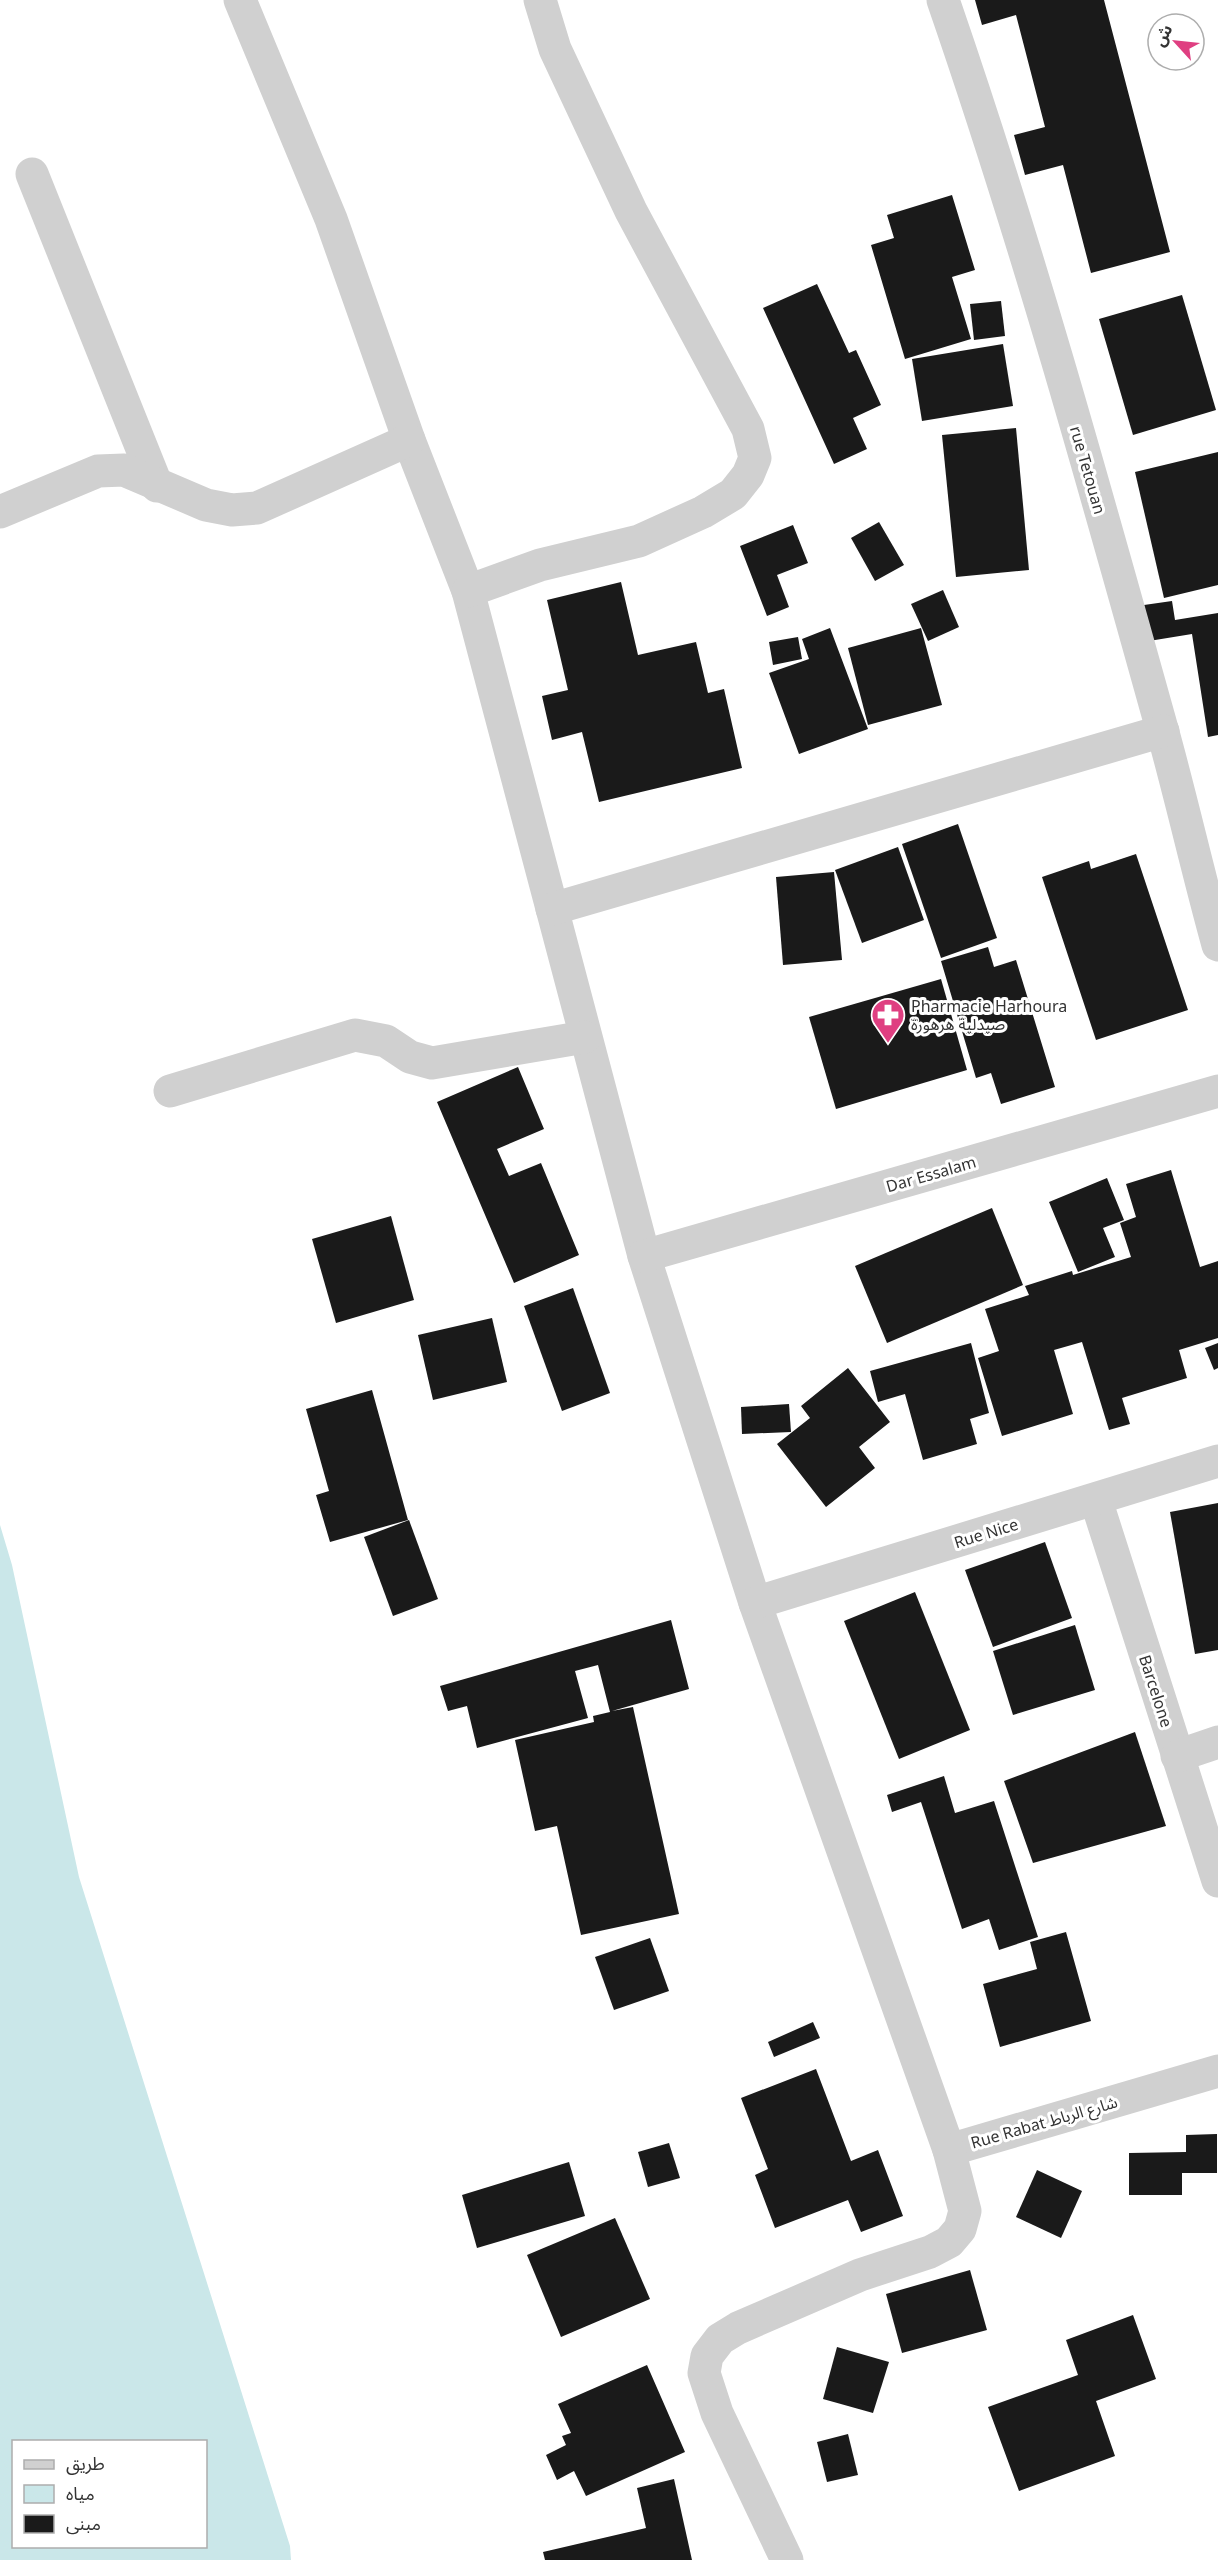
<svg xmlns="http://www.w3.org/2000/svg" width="1218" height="2560" viewBox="0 0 1218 2560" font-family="'Noto Sans','Noto Sans Arabic',sans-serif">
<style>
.water{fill:#cae7e9;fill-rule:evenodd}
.building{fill:#1a1a1a}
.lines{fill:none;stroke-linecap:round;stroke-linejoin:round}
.minor{stroke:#d0d0d0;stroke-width:33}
.labels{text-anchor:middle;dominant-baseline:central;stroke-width:6;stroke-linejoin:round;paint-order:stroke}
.street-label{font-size:16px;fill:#333;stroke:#fff}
.poi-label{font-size:16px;fill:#333;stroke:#fff;text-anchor:start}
</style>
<rect width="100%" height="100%" fill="#fff"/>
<!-- water -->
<path class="water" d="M0,1525L12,1565L79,1877L290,2546L291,2560H0ZM14,2442H206V2546H14Z"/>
<!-- building -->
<g class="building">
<path d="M975,0H1104L1170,252L1091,273L1063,165L1025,175L1014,135L1045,127L1016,15L982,25Z"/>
<path d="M952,195L975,270L952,277L971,339L905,359L871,245L894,238L887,215Z"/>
<path d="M817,284L849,353L856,350L881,405L853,418L867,449L834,464L763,308Z"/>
<path d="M1182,295L1216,410L1133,435L1099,319Z"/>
<path d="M1001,301L1005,336L974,340L970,304Z"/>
<path d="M1003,344L1013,406L922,421L912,359Z"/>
<path d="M1016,428L1029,570L956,577L942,435Z"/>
<path d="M1218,452V585L1164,598L1135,472Z"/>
<path d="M879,522L904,565L875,581L851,538Z"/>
<path d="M793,525L808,563L777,575L789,607L767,616L740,546Z"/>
<path d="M621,582L638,655L696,642L708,693L724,689L742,768L599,802L582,732L552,740L542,696L568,690L547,600Z"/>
<path d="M943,590L959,627L928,641L911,604Z"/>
<path d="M1172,601L1175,620L1218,613V735L1208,737L1192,634L1149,641L1144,605Z"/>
<path d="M830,628L868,729L799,754L769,673L809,659L802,639Z"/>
<path d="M921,628L942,705L868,725L848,648Z"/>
<path d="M798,637L802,659L773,665L769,642Z"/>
<path d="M958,824L997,938L941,958L902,844Z"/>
<path d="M898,847L924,920L862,943L835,870Z"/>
<path d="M1136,854L1188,1010L1096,1040L1042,877L1089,861L1091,869Z"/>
<path d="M834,872L842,960L783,965L776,877Z"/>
<path d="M988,947L994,967L1016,960L1055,1087L1001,1104L991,1073L976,1078L941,961Z"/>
<path d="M941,979L967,1070L836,1109L809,1017Z"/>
<path d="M518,1067L544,1129L497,1149L509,1176L541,1163L579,1255L514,1283L437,1102Z"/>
<path d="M1171,1170L1200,1267L1218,1261V1338L1179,1350L1187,1378L1122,1398L1130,1424L1109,1430L1082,1342L1054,1350L1073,1414L1002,1436L978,1358L999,1351L985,1309L1029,1295L1025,1286L1072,1271L1073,1275L1131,1257L1120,1223L1136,1217L1126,1184Z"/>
<path d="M1107,1178L1124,1220L1103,1228L1115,1257L1078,1272L1049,1202Z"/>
<path d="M992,1208L1023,1285L887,1343L855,1266Z"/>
<path d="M391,1216L414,1300L336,1323L312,1239Z"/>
<path d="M573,1288L610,1393L562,1411L524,1306Z"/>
<path d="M492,1318L507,1382L433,1400L418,1335Z"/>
<path d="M971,1343L989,1413L970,1419L977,1444L923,1460L905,1394L878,1402L870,1371Z"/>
<path d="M1218,1343V1368L1214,1370L1205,1348Z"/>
<path d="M848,1368L890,1422L859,1447L875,1468L826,1507L777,1444L810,1418L801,1406Z"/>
<path d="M372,1390L408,1520L330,1542L316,1495L329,1491L306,1409Z"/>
<path d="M789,1404L791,1432L742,1434L741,1407Z"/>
<path d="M1218,1503V1650L1195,1654L1170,1512Z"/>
<path d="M409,1520L438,1599L393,1616L364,1537Z"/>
<path d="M1045,1542L1072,1618L993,1647L965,1570Z"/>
<path d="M915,1592L970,1730L899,1759L844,1621Z"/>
<path d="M671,1620L689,1689L612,1711L633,1707L679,1914L581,1935L557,1826L535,1831L515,1740L594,1722L593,1716L610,1712L598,1665L575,1671L588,1718L477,1748L467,1706L448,1711L440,1686Z"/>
<path d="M1075,1625L1095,1690L1013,1715L993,1651Z"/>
<path d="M1135,1732L1166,1826L1033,1863L1004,1781Z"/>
<path d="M944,1776L955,1813L994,1801L1038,1937L999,1950L989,1919L962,1929L921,1802L892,1812L887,1795Z"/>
<path d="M1066,1932L1091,2021L1000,2047L983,1984L1037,1969L1030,1942Z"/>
<path d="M650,1938L669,1991L614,2010L595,1957Z"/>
<path d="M813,2022L820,2038L774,2057L768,2042Z"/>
<path d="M816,2069L851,2161L878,2150L903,2216L861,2232L848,2200L775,2228L755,2175L768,2169L741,2098Z"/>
<path d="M1217,2134V2173H1182V2195H1129V2153L1186,2152V2135Z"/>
<path d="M669,2143L680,2178L648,2187L638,2152Z"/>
<path d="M569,2162L585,2216L477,2248L462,2195Z"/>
<path d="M1037,2170L1082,2191L1061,2238L1016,2217Z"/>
<path d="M615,2218L650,2299L561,2337L527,2255Z"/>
<path d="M970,2270L987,2330L902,2353L886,2294Z"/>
<path d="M1133,2315L1156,2379L1096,2401L1115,2456L1019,2491L988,2407L1078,2375L1066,2340Z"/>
<path d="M837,2347L889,2362L873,2413L823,2399Z"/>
<path d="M647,2365L685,2452L586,2496L574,2471L557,2480L546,2455L566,2445L562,2436L571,2433L558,2404Z"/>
<path d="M848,2434L858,2475L827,2482L817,2442Z"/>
<path d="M674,2479L692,2560H545L543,2552L646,2528L637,2488Z"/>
</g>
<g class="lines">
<!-- minor -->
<g class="minor">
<path d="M240,0L331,219L409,440L468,591L644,1256L755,1603L949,2150L1218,2071"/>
<path d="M943,0C1026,240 1094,485 1162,729C1182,801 1198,873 1218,945"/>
<path d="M32,174L157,486"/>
<path d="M0,512L98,471L124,470L206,505L232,510L257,508L409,440"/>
<path d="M468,591L540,565L639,541L703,512L733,494L748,475L755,458L748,429L631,211L555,49L540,0"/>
<path d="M552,909L1163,731"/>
<path d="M170,1091L355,1035L386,1041L410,1057L432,1063L585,1037"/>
<path d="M644,1256L1218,1091"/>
<path d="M1096,1500L1218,1881"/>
<path d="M755,1603L1218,1461"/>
<path d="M1177,1756L1218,1742"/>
<path d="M787,2560L717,2413L704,2373L707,2356L720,2339L738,2328L860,2275L930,2252L949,2242L960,2229L965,2211L949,2150"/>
</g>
</g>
<!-- icons -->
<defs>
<g id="pharmacy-pin" transform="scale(1.725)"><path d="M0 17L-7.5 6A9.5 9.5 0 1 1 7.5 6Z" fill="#df3f81" stroke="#fff"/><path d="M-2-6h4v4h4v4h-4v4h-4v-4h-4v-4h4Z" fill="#fff"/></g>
</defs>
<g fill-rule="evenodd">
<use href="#pharmacy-pin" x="888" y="1015"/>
</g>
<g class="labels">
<!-- street labels -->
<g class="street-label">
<text transform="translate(1088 470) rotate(74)">rue Tetouan</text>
<text transform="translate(931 1174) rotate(-16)">Dar Essalam</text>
<text transform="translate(986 1533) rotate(-17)">Rue Nice</text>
<text transform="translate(1156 1691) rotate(72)">Barcelone</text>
<text transform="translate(1044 2122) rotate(-16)">Rue Rabat شارع الرباط</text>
</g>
<!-- poi labels -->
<g class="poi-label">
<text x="911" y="1006">Pharmacie Harhoura<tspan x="911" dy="18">صيدلية هرهورة</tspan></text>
</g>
</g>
<!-- legend -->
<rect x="12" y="2440" width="195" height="108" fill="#ffffff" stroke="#adadad" stroke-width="1.5"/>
<rect x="24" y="2460" width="30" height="9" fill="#d0d0d0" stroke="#adadad" stroke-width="1.5"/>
<text x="66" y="2470" font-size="18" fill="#333333">طريق</text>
<rect x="24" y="2485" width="30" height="18" fill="#cae7e9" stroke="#adadad" stroke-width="1.5"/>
<text x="66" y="2500" font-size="18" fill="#333333">مياه</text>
<rect x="24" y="2515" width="30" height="18" fill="#1a1a1a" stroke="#adadad" stroke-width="1.5"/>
<text x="66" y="2530" font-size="18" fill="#333333">مبنى</text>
<!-- north arrow -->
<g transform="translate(1176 42) rotate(297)"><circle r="28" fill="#ffffff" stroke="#adadad" stroke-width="1.5"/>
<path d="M0-4.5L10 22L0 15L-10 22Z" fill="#df3f81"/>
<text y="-9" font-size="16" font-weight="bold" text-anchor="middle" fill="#333333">ش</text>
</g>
</svg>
